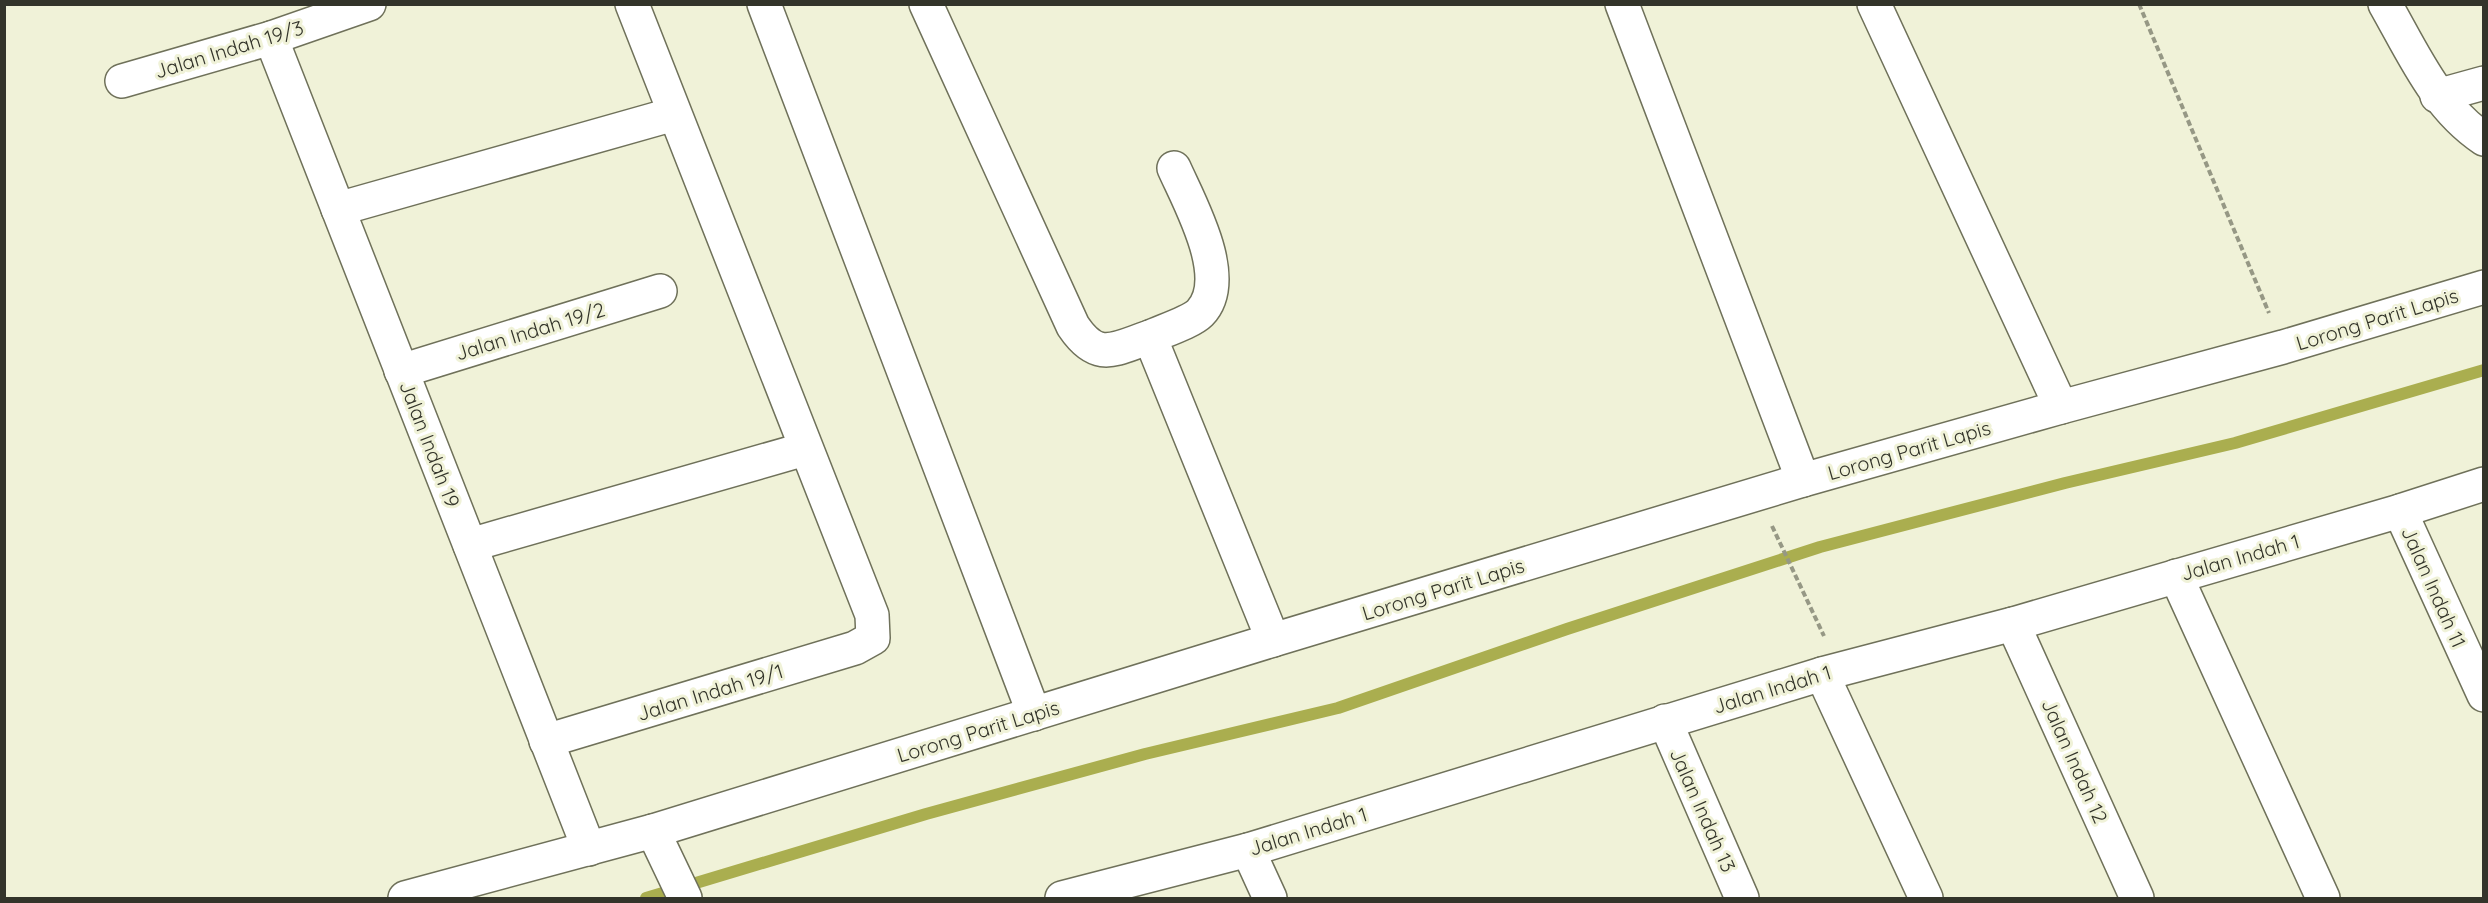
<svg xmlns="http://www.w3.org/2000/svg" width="2488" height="903" viewBox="0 0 2488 903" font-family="Quicksand,sans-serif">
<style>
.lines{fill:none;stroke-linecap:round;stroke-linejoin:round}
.stream{stroke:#aaae4f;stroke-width:12}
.minor-casing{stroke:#6f715a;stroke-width:36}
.path{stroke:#969885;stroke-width:4;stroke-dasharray:6 3;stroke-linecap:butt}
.minor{stroke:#fff;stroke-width:33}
.labels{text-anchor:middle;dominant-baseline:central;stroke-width:6;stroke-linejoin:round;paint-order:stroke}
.street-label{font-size:20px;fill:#33342a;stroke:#f0f2d8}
</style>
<rect width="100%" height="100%" fill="#f0f2d8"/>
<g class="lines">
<!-- stream -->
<path class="stream" d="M646,898L926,814L1145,754L1338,708L1567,629L1820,547L2065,483L2235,443L2484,370"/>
<!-- minor casing -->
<g class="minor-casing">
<g id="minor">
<path d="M764,4L1034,714"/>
<path d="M926,4L1073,326C1098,363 1114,349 1150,337"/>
<path d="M1622,4L1803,480"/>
<path d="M1874,4L2061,407"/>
<path d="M2385,4C2413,53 2436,107 2484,139"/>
<path d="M271,38L589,849"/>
<path d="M122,81L271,38L369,4"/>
<path d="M2437,96L2484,83"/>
<path d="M1174,168C1189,202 1233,279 1200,313C1191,322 1163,331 1150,337L1273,640"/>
<path d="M338,209L674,114"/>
<path d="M401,371L660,291"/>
<path d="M2400,511L2484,695"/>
<path d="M470,545L805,449"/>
<path d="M2176,576L2323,898"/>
<path d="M2013,624L2137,898"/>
<path d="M1822,674L1926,898"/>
<path d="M1665,721L1742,898"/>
<path d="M546,741L855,648L873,638L872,615L632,4"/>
<path d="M653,831L685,898"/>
<path d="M1248,850L1270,898"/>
<path d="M405,898L653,831L1273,640L1803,480L2061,407L2283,347L2484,287"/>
<path d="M1062,898L1248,850L1822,674L2013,624L2400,511L2484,484"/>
</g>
</g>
<!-- path -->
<g class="path">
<path d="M2139,4L2269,313"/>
<path d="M1772,526L1824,636"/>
</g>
<!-- minor -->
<use href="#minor" class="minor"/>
</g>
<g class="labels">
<!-- street labels -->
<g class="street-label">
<text transform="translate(229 49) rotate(-17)">Jalan Indah 19/3</text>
<text transform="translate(2377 319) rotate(-17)">Lorong Parit Lapis</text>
<text transform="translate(530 331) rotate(-17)">Jalan Indah 19/2</text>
<text transform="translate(430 444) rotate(69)">Jalan Indah 19</text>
<text transform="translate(1909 450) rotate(-16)">Lorong Parit Lapis</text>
<text transform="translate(2240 557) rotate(-16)">Jalan Indah 1</text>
<text transform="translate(2434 587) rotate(66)">Jalan Indah 11</text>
<text transform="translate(1443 589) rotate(-17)">Lorong Parit Lapis</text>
<text transform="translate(1772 689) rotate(-17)">Jalan Indah 1</text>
<text transform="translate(710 692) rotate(-17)">Jalan Indah 19/1</text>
<text transform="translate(978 731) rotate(-17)">Lorong Parit Lapis</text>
<text transform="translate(2075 761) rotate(66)">Jalan Indah 12</text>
<text transform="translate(1703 810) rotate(66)">Jalan Indah 13</text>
<text transform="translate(1308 831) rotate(-17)">Jalan Indah 1</text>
</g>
</g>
<!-- border -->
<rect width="2488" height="903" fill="none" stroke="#33342a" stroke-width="12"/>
</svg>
